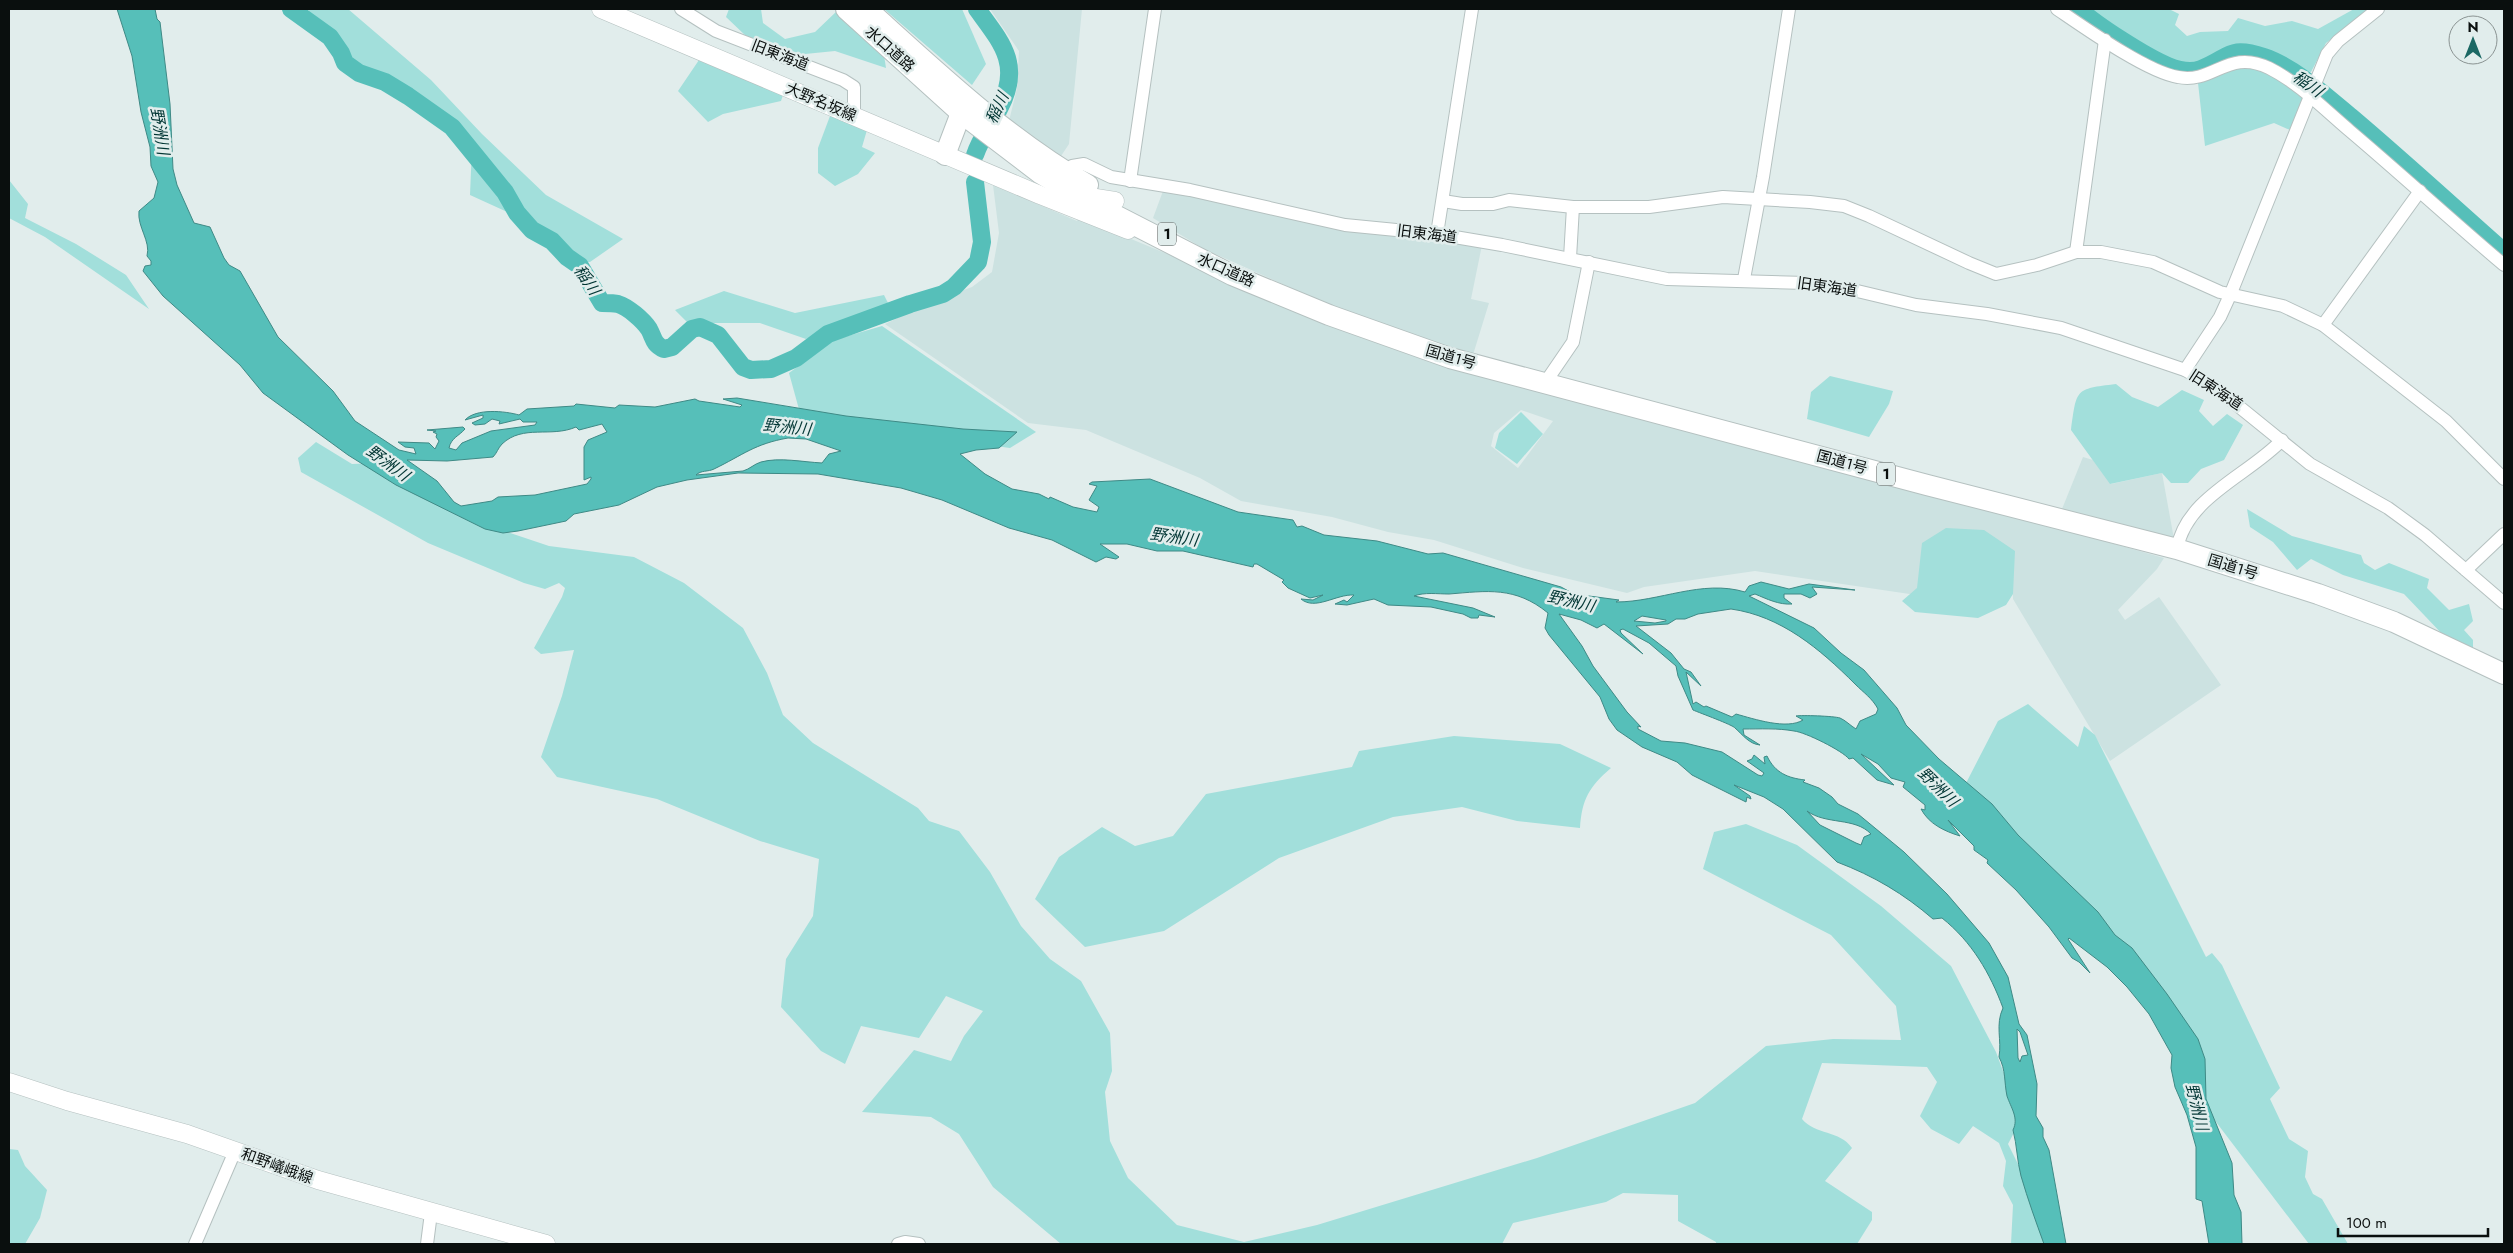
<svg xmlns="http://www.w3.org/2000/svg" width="2513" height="1253" viewBox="0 0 2513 1253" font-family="Jost,'Noto Sans JP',sans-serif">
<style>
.built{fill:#cce2e1;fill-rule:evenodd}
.green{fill:#a2dfdb}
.water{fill:#56bfb9;stroke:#3f8a86;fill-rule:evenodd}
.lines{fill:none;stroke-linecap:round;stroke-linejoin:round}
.river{stroke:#56bfb9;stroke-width:18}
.minor-casing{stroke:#b5c1c0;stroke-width:14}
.secondary-casing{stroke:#b5c1c0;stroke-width:19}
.trunk-casing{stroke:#b5c1c0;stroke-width:22}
.minor{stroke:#fff;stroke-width:12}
.secondary{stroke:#fff;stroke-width:18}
.trunk{stroke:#fff;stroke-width:20}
.labels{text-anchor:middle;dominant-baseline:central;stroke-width:5;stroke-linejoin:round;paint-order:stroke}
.shield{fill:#e1edec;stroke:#4a5251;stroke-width:1}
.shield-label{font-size:14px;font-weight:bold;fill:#0a0f0e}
.street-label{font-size:15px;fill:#0a0f0e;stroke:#e1edec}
.water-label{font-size:16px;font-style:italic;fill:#013533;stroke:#e1edec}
</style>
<rect width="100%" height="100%" fill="#e1edec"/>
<!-- built -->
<g class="built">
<path d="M990,9H1082L1069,144L1061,156L1009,121L1017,88L1019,51Z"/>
<path d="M993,185L1077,221L1078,217L1165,253L1286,307L1368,340L1456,367L1930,492L2164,558L2157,569L2118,610L2125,620L2159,597L2221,685L2110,761L2013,599L2012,554L1923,596L1755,571L1644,587L1627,593L1523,568L1434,540L1388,532L1332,517L1241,501L1200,478L1086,430L1028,423L885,324L938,299L972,287L992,272L999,233ZM1521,410L1553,421L1518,468L1491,446L1494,433Z"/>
<path d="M1163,191L1482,245L1471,299L1489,303L1472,358L1372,324L1204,249L1153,218Z"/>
<path d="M2083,457L2093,460L2111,484L2162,473L2174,539L2062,509Z"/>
</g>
<!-- green -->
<g class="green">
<path d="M308,9H348L431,80L482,134L546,195L623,239L590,262H563L534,224L470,195L472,146L434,110L351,61L312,18Z"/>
<path d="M729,9H761L763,23L785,39L815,32L837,11L884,55L886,68L835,51L795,55L747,37L726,17Z"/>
<path d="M884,9H962L986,64L972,85Z"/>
<path d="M2065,9H2169L2179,14L2175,25L2187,36L2200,32L2228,31L2238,18L2265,26L2292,21L2318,29L2354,9H2371L2326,43L2311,72L2271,65L2304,95L2290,130L2274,123L2205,146L2196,65C2193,66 2189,68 2185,68C2164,67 2083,23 2065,9Z"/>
<path d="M699,60L784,92L781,101L723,114L708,122L678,91Z"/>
<path d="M830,116L867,130L862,147L875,153L858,174L835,186L818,173V148Z"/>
<path d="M9,180L28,204L25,218L76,244L126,275L149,309L45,237L9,218Z"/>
<path d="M724,291L795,313L884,295L888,303L806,339L760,323H688L675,310Z"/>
<path d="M882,326L1036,432L1010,448L893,432L800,413L789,373L834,340Z"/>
<path d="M1830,376L1893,391L1889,404L1869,437L1807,419L1811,392Z"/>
<path d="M2116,384L2132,397L2158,407L2182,390L2204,400L2199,411L2213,426L2227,414L2243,425L2224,460L2201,469L2188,483H2171L2162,473L2110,484L2071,430C2077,389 2074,389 2116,384Z"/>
<path d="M1521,412L1543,434L1517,464L1495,448L1499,433Z"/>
<path d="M316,442L352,464L377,463L480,523L549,546L634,557L684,583L743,628L767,673L783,715L813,743L918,808L929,821L959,831L990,872L1021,926L1050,959L1081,981L1110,1033L1112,1071L1105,1092L1110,1141L1128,1178L1177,1225L1244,1242L1317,1225L1537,1158L1695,1103L1766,1046L1833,1039L1901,1040L1896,1006L1831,935L1703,869L1714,832L1746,824L1797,845L1881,906L1951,966L1996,1052L2011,1093L2018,1125L2008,1144L2031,1190L2047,1244H2011L2013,1205L2003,1186L2006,1161L1999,1143L1973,1126L1959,1144L1931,1129L1920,1116L1937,1082L1927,1067L1822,1063L1802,1119C1815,1135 1840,1130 1852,1148L1825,1181L1872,1212V1220L1857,1244H1716V1242L1678,1221V1195L1623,1193L1606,1202L1513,1223L1502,1244H1061L993,1187L959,1134L931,1117L862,1112L914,1050L951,1061L964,1036L983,1011L946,996L919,1038L861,1026L845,1064L821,1051L781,1007L786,959L813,916L819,859L760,841L657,799L557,777L541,757L562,696L574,650L541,654L534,648L562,597L565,588L559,583L545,589L524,583L428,543L301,472L298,458Z"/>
<path d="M2247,509L2292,536L2361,555L2364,563L2375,570L2389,563L2429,579L2427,588L2449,610L2469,604L2473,621L2464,630L2473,640V648L2445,637L2404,594L2343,575L2311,559L2297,570L2273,542L2250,527Z"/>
<path d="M1946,528L1984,530L2015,551L2013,594L2006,605L1978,618L1915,612L1902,601L1917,588L1922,543Z"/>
<path d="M2028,704L2078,747L2084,726L2095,735L2206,957L2212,953L2222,965L2280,1088L2270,1099L2289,1139L2308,1151L2305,1177L2313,1194L2322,1199L2348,1244H2309L2197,1097L2190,1048L1963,789L1998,721Z"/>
<path d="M1454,736L1560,744L1611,768C1589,787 1582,799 1580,828L1517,821L1462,807L1393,817L1279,858L1164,931L1085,947L1035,899L1059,857L1102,827L1135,846L1173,836L1206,794L1352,767L1359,751Z"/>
<path d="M9,1149L18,1150L25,1166L47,1190L40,1218L25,1244L9,1243Z"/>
</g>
<!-- water -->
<path class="water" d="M117,9H155L157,19L160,22L170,104L173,169L177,185L194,223L210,227L224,258L229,265L240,271L278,337L333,391L355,421L399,450L416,454L414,448L405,447L398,442L429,443L435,449L439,441L436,437L437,434L433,432L436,431L427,430L463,427L465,429C459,436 451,438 449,448L456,450L462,443L491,431L535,425L537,422H523L520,419L499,424L500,421L492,419L485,424L475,425L472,423L483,418V415L465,420C476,408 505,411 519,415L527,409L574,406L576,404L615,408L619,405L655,407L695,399L699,401L740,407L742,405L723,399L737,398L846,416L963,429L1017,432L999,448L976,450L960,454L985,474L1012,489L1039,494L1049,499L1050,497L1073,507L1097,512L1099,507L1089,500L1097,486L1089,484L1092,482L1150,479L1238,512L1293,520L1297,527L1302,526L1324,535L1377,541L1428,554L1443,553L1561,587L1574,594L1619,600L1616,602C1659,602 1702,579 1745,592L1749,586L1761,582L1789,589L1809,584L1855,590L1812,587L1817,594L1810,598L1801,594H1784V598L1792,604C1779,605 1767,599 1755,594L1749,596L1814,628L1841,653L1864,670L1897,708L1906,725L1939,759L1992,804L2018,835L2098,912L2115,935L2132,948L2167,994L2198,1039L2205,1059L2206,1099L2232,1163L2234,1195L2241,1212L2242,1244H2209L2202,1201L2196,1199V1147L2187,1115L2175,1087L2171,1068L2172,1055L2168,1048L2149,1014L2127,987L2107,967L2069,938L2068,939L2090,973L2079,962L2072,958L2049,927L2016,890L1987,863L1988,860L1974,850V846L1948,820L1960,836C1944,831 1929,824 1921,809L1925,810V805L1903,787L1905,782L1891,778L1878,764L1861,754L1894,785L1877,780L1853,758L1849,759C1843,751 1805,732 1794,731C1778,728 1760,729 1743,729L1744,735L1760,745C1749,744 1743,735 1735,728C1733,725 1700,713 1693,710L1678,676L1676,666L1649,643L1623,629L1620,630L1621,633L1643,654L1604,624L1597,628L1581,620L1559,614L1582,646L1593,666L1627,712L1641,727L1638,726V729L1661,741L1685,743L1722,752L1758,775L1762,776L1764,773L1747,761L1752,759L1754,755L1765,764L1764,757L1767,756C1775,773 1788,778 1805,780L1803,782L1819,788L1832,797L1838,804L1858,814L1904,852L1947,894L1989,943L2008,977L2019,1024L2027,1035L2037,1084L2036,1116L2043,1128V1137L2049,1150L2066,1244H2044C2036,1222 2028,1200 2021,1176C2017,1161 2017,1145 2013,1130C2019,1118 2011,1108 2007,1096C2004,1082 2006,1070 1999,1057C2002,1040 1995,1025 2003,1008C1990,973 1972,942 1942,918L1933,919C1904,894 1874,876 1837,862L1783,809L1764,797L1734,785L1750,796L1751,799L1747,797L1746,802L1692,775L1677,762L1642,747L1617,730L1609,719L1600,697L1549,635L1545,628L1548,613C1515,586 1487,591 1449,594C1438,594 1424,592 1414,596L1473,608L1495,617L1479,615L1478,618H1471L1463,614L1431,607L1388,605L1374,599L1347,605L1335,604L1344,600L1347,602L1354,595C1336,594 1315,611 1301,599L1313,600L1323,595L1310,598L1288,588L1282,582L1284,580L1257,564H1254L1253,567L1183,551H1157L1127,544H1100L1119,557L1116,559L1106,557L1096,562L1052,540L1009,528L942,500L901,488L818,474L738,473L687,480L657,487L619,505L574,514L566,521L518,531L503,533L485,529L396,485L348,455L263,393L240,365L163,296L143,271L145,266L151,265V261L147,256C151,241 137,227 139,211L154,198L158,182L151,166L150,147L141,112L132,56ZM602,424L607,432L588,440L584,447V480L591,477V479L587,484L535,495L498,497L492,501L461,506L454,502L437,481L407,460L447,461L493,457C497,453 498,448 502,444C523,424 551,438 576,427L579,430ZM788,438L806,439L841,451L829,454L822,463C803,462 779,457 761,462C754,464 750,469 743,471L696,475C701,470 708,472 714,469C743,455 754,444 788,438ZM1731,609C1781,616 1820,649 1855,684C1864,693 1872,698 1878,709L1876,714L1860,721L1856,729C1851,726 1845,720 1840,718C1834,716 1801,715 1796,716L1803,720C1787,730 1754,719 1736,714L1732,717L1706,706L1704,707L1696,702L1693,704L1686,672L1701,686L1691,672L1684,669L1671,653L1636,626L1668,624L1676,619H1685L1698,614ZM1642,616L1666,620V621L1655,623L1634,621ZM1807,811C1826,825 1855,817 1871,834L1864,837L1861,845L1856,843L1820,825ZM2017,1029L2020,1032L2028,1055L2022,1056L2020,1062L2018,1058Z"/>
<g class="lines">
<!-- river -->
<g class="river">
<path d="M291,9L330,37L341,53L345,63L359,73L385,82L408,96L452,127L505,192L517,213L532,230L552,241L567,257L580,266L602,303C607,303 614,303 618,304C628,307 643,320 649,329C654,338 653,344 664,349L672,347L692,329L700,327L718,335L743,367L751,370L771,369L796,358L828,334L910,304L943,294L954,287L978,262L982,242L975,182"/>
<path d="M2079,9C2096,25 2146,57 2168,66C2178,70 2191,73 2201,69C2230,58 2228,45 2264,57C2294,67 2327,97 2351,117C2403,161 2453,207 2504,252"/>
<path d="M975,155C981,137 992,124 1000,107C1022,64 1001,42 977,9"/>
</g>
<!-- minor casing -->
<g class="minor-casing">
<g id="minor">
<path d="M681,9L716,31L843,80L854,87V116"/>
<path d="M2057,9C2085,28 2147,72 2178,77C2214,84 2228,48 2269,68C2299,83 2325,110 2350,131C2402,175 2452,221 2504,265"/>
<path d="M1063,176L1072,166L1084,164L1111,177L1190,190L1345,225L1437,234L1502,245L1667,279L1806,283L1853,290L1916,305L1987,314L2061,328L2185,370L2216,388L2310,464L2388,508L2425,535L2504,603"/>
<path d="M1130,181L1155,9"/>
<path d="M1443,201L1462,204H1493L1509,200L1573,207H1649L1723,197L1810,202L1844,206L1869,216L1969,263L1996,274L2037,265L2076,252H2101L2153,262L2220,292L2283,306L2323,325L2446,421L2504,479"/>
<path d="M1437,234L1472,9"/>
<path d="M2076,252L2105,40"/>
<path d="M1570,258L1573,207"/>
<path d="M1744,279L1763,177L1789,9"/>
<path d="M2323,325L2420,191"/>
<path d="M2185,370L2220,317L2231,293L2327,54L2338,41L2378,9"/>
<path d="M1545,383L1573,342L1589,262"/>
<path d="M2177,549C2186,497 2249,475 2282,440"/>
<path d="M2466,570L2504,534"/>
<path d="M195,1244L235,1151"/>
<path d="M427,1244L431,1213"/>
<path d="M898,1244L905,1242L919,1244"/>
</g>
</g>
<!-- secondary casing -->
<g class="secondary-casing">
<g id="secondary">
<path d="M601,9L1040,195L1128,230"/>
<path d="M1083,196L1115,201"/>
<path d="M9,1082L67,1101L187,1134L318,1180L546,1244"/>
</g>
</g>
<!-- trunk casing -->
<g class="trunk-casing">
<g id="trunk">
<path d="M846,9L961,113L1041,174L1078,196L1232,275L1329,315L1450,358L1927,485L2177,549L2318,594L2394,622L2504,674"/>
<path d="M867,9C937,72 1006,138 1088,185"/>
<path d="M945,155L961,113"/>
</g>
</g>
<!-- minor -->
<use href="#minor" class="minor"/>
<!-- secondary -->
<use href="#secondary" class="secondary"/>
<!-- trunk -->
<use href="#trunk" class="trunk"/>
</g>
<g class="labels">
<!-- shield labels -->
<g class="shield">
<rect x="1158" y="222.5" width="18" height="23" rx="4"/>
<rect x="1877" y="462.5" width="18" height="23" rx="4"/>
</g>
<g class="shield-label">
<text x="1167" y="234">1</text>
<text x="1886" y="474">1</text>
</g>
<!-- street labels -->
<g class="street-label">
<text transform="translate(890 49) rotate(42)">水口道路</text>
<text transform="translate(780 55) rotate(21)">旧東海道</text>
<text transform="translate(821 102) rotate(23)">大野名坂線</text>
<text transform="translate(1427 234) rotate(7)">旧東海道</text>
<text transform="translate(1226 270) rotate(24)">水口道路</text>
<text transform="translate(1827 287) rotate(8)">旧東海道</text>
<text transform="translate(1451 357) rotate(16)">国道1号</text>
<text transform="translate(2216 390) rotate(33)">旧東海道</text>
<text transform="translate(1842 462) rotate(15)">国道1号</text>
<text transform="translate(2233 567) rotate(17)">国道1号</text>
<text transform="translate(277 1166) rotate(20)">和野嶬峨線</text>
</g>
<!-- water labels -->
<g class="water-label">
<text transform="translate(2308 84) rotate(35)">稲川</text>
<text transform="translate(997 108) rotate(-65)">稲川</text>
<text transform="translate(160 131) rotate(81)">野洲川</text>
<text transform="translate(587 280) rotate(56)">稲川</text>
<text transform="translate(787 427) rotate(6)">野洲川</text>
<text transform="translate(388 463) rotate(36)">野洲川</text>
<text transform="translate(1174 537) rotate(8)">野洲川</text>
<text transform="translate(1571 601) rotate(13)">野洲川</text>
<text transform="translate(1938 787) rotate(44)">野洲川</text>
<text transform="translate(2197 1107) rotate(76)">野洲川</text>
</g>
</g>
<!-- border -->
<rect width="2513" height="1253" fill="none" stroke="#0a0f0e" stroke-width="20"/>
<!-- north arrow -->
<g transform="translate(2473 40)"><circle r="24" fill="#e1edec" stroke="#8b9493"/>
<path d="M0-4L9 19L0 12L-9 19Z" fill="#1b6864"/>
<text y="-8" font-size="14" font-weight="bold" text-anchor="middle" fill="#0a0f0e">N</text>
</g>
<!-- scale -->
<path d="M2338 1228v8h150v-8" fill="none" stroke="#0a0f0e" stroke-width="2.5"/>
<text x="2346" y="1228" font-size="15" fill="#0a0f0e" stroke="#e1edec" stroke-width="4" paint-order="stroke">100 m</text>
</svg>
